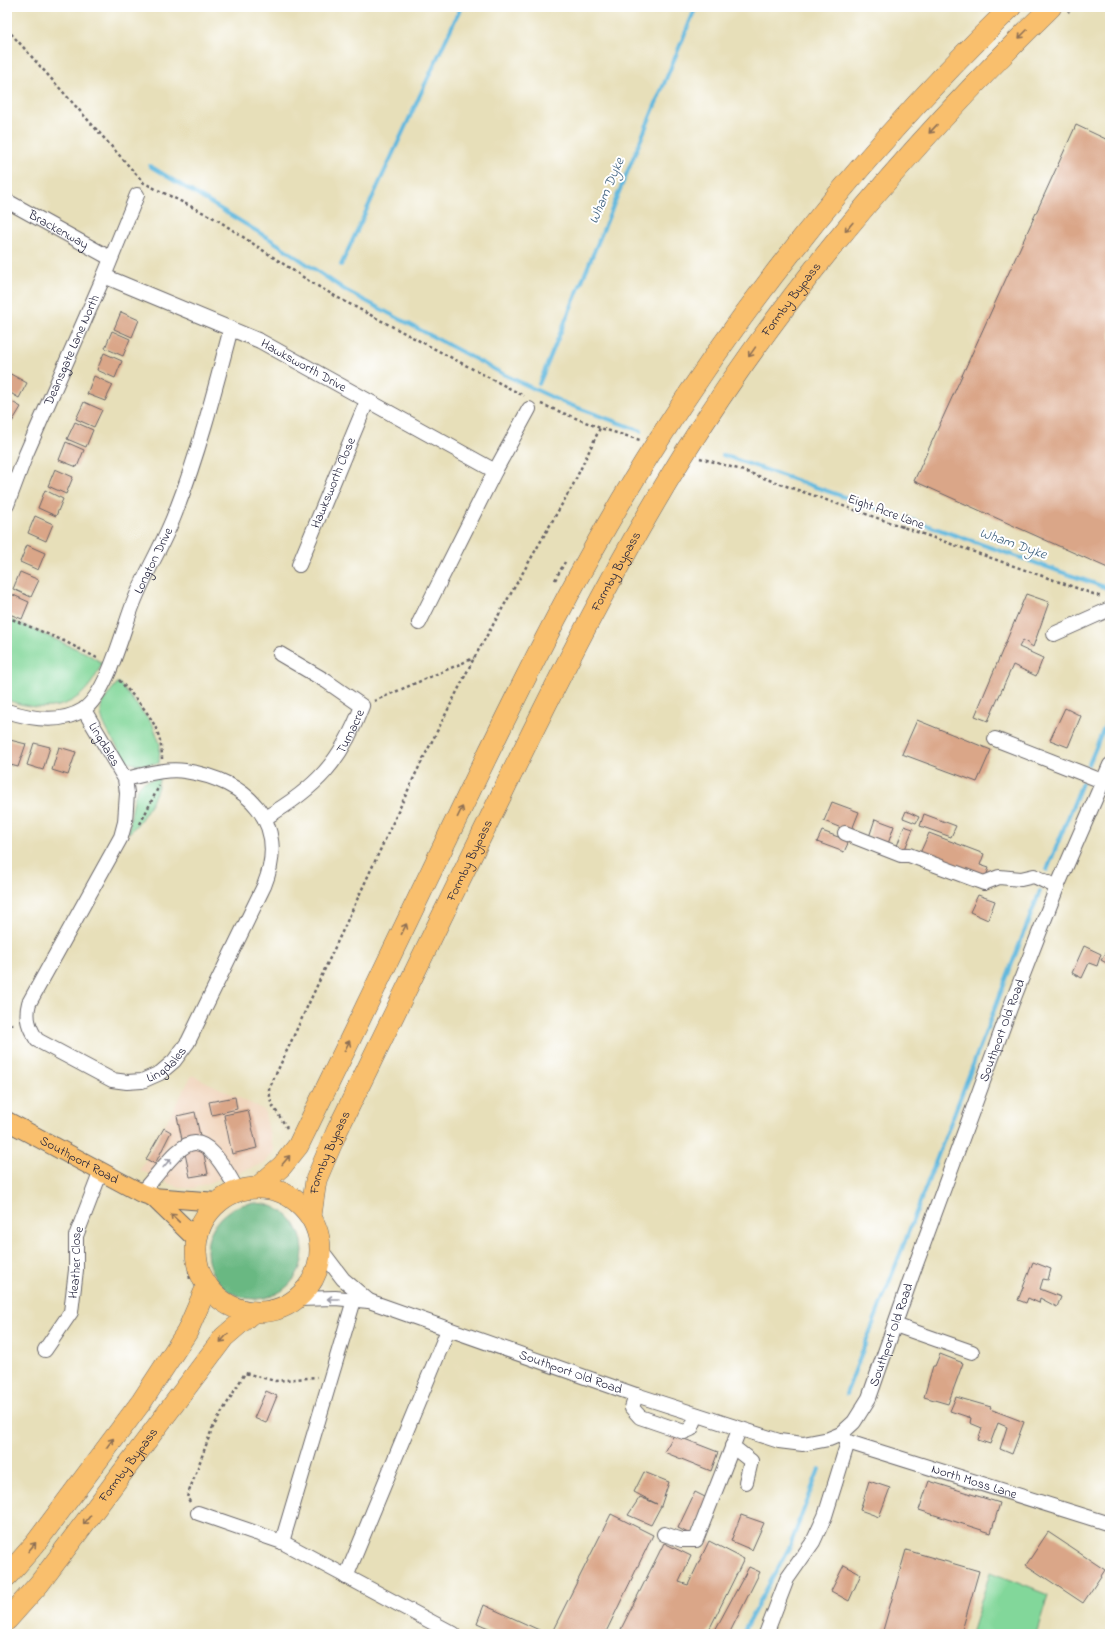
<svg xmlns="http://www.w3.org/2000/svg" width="1117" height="1641" viewBox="0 0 1117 1641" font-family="'Indie Flower',sans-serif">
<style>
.built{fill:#f1d5bd}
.green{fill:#82d79a;stroke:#527c6a}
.forest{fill:#69b882;stroke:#466d5e}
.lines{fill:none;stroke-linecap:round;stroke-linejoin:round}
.stream{stroke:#61b8de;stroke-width:4}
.building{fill:#daa688}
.minor-casing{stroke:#676467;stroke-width:16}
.major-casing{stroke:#676467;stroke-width:20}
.highway-casing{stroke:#676467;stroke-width:22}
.path{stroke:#676467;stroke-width:2.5;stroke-dasharray:3 3;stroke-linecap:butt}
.minor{stroke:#fff;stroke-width:14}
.major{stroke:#f9bf6d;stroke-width:18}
.highway{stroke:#f9bf6d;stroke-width:21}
.oneway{stroke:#8e7054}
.oneway2{stroke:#9c9ca7}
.labels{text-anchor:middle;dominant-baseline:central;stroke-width:4;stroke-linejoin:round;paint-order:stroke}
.street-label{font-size:13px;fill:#22223b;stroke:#fff}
.water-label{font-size:14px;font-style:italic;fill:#3b5e7c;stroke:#fff}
</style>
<rect width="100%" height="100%" fill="#fff"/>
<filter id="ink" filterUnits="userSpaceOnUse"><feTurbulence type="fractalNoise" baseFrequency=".025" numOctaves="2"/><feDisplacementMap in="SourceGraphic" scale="8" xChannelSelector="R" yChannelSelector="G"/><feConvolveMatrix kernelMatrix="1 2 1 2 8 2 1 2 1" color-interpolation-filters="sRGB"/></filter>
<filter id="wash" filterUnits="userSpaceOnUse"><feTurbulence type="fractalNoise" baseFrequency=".012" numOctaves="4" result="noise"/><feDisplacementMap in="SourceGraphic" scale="16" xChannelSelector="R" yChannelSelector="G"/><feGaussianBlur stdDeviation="0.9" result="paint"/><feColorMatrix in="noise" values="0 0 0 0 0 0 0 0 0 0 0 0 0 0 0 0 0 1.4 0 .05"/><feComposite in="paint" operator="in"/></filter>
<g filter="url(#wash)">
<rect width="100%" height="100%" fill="#e7dfb9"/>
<!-- built -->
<path class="built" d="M192,1075L264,1110L274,1151L265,1163L194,1188H183L170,1184L140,1170Z"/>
<!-- green -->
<g class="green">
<path d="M7,618L86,653L102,663C83,709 50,715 7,700Z"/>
<path d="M118,682L153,725L160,744L159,763C147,764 135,768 125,759C118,747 96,719 102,706C105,697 112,690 118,682Z"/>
<path d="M159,778C159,795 140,824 128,834C131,822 133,790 141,784C145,780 153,779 159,778Z"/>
<path d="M990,1572L1048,1595L1036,1634H971Z"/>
</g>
<!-- forest -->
<circle class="forest" cx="255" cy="1251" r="48"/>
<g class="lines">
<!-- stream -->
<g class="stream">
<path d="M150,166L273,241L345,290L505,375L562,402L641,431"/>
<path d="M341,265L461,7"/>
<path d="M539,384L696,7"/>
<path d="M723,455L899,516"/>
<path d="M909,519L1110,589"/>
<path d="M1089,764L1110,714"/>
<path d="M1047,870L1082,783"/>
<path d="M846,1394L1040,891"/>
<path d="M742,1634L790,1546L819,1469"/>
</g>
</g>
<g id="blocks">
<!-- building -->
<g class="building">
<path d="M1076,125L1110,141V569L914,481Z"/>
<path d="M121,312L139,320L132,337L114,329Z"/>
<path d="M112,331L130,339L123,356L105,348Z"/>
<path d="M104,353L122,361L115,378L97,370Z"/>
<path d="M7,372L27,383L19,398L7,391Z"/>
<path d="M94,376L113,385L105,401L87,394Z"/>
<path d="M7,399L21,407L12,422L7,419Z"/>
<path d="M84,402L102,410L94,427L76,419Z"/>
<path d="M75,422L93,430L86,447L67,439Z"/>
<path d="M66,442L84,450L77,467L59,460Z"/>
<path d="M55,469L73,477L66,494L48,486Z"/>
<path d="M45,490L63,499L56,516L38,508Z"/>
<path d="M35,516L53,524L46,541L28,533Z"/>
<path d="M27,545L45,553L38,570L20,562Z"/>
<path d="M20,572L39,580L31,597L13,589Z"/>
<path d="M11,594L29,602L22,619L7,613V604Z"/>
<path d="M1026,594L1049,602L1033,647L1023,640L1019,647L1043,658L1036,676L1013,665L988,721L975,716Z"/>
<path d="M1065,708L1081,716L1068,747L1050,740Z"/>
<path d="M917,720L991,750L977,782L902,754Z"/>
<path d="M10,740L26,744L18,767L7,764V748Z"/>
<path d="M34,743L50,747L43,770L27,765Z"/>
<path d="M59,747L76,752L68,775L52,770Z"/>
<path d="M832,802L859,812L851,832L824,821Z"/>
<path d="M906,811L919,817L916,823L903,818Z"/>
<path d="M924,814L956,826L951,837L920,826Z"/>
<path d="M875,819L894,826L888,844L869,837Z"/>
<path d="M904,826L913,829L903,854L895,852Z"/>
<path d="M822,831L849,841L844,852L817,842Z"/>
<path d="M929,833L984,854L980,865L989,868L985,879L920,853Z"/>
<path d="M978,895L995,901L988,920L970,912Z"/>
<path d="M1084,946L1101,954L1097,966L1089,963L1082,978L1072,973Z"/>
<path d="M1106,953L1110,956V965L1101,960Z"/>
<path d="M235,1097L237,1109L212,1115L209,1102Z"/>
<path d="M248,1110L257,1148L232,1154L224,1115Z"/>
<path d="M195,1112L208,1174L190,1177L177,1116Z"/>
<path d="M164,1128L171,1132L155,1164L146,1159Z"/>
<path d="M1033,1262L1051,1269L1048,1280L1043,1279L1040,1289L1061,1297L1057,1307L1040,1298L1039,1303L1028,1298L1026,1303L1018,1300Z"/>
<path d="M940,1354L963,1363L948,1404L924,1397L933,1366H935Z"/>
<path d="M266,1391L277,1396L266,1423L254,1418Z"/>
<path d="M956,1397L991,1407L990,1409L1024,1422L1012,1454L1000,1449L1007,1427L998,1423L990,1444L978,1440L982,1428L970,1423L971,1418L950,1411Z"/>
<path d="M674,1435L718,1452L711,1471L664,1452Z"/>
<path d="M644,1472L669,1482L661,1506L651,1525L628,1515L640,1497L657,1504L634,1492Z"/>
<path d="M869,1481L890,1488L879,1517L860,1510Z"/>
<path d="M929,1481L1000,1503L991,1533L919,1510Z"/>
<path d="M695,1492L709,1499L692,1535L678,1528Z"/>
<path d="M611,1514L653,1535L605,1634H551Z"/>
<path d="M741,1515L764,1523L752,1550L731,1541Z"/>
<path d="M1048,1532L1105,1570L1083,1603L1026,1565Z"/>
<path d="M709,1541L744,1559L707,1634H630L621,1629L664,1543L691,1556L679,1582L688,1585Z"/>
<path d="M906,1550L979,1571L961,1634H882Z"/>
<path d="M844,1565L861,1574L849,1601L831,1591Z"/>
<path d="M749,1567L760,1572L729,1634H713Z"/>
<path d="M484,1605L548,1634H502L477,1623Z"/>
</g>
</g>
</g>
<g filter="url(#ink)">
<use href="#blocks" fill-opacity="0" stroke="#676467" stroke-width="1"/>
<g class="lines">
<!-- minor casing -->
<g class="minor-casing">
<g id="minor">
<path id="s1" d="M7,201L110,258"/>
<path id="s2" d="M104,276L260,341L495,471L419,623"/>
<path d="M495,471L529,409"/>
<path id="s3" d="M7,505L26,454L104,276L137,195"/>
<path id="s4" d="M299,565L367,401"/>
<path d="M1054,634L1110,609"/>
<path id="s5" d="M84,710L125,779L127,793L125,822L121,837L29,1003C25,1018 29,1028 37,1040L112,1080L127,1082L142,1081L160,1073L174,1061L188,1042L264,886C290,822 247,780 185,771C165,768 144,775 125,779"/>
<path id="s6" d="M7,711C31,719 60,724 83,710C107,694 122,633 132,607C144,574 164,544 176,511C199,452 215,389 231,328"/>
<path d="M995,739L1102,781"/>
<path id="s7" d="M265,818C316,788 341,762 362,706L326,681L280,654"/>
<path d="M845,833L901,855H909L984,883L999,877L1021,879L1034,876L1057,887"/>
<path d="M141,1193C185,1143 196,1113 237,1190"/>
<path d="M321,1250L343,1279L369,1301"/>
<path id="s8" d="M297,1299L335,1298L369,1301L636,1395L779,1441L803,1444L829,1439L841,1434L854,1422L869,1398L912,1275L1010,1008L1057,887L1110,765"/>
<path d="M895,1325L972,1352"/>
<path id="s9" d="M45,1350L71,1312L76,1270V1236L101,1171"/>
<path d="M636,1395L632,1408L640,1417L684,1432L691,1429L697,1415"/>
<path id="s10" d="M841,1434L848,1442L1110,1524"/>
<path d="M732,1446L751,1461L746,1482"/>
<path d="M198,1513L282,1542L454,1634"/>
<path d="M664,1534L682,1540H696L739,1430"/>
<path d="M282,1542L354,1300"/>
<path d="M346,1577L448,1330"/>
<path d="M766,1634L787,1579L813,1542L825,1516L848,1442"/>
</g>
</g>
<!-- major casing -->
<g class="major-casing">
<g id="major">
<path id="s11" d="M7,1121L141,1193L153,1197L217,1202"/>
<path d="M153,1197L196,1239"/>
</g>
</g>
<!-- highway casing -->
<g class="highway-casing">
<g id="highway">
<path d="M258,1187L282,1166L298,1146C355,1030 411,914 467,797C525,677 584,557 656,444C756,286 877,138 1011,7"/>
<circle cx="258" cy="1250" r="62"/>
<path id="s12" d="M311,1216L316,1180L337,1131C389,1026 440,921 491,816C551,693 612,570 684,454C786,290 913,142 1051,7"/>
<path d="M7,1576L35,1544L142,1401L187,1332L207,1286"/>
<path id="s13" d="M7,1620L39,1584L224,1337L253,1312"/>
</g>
</g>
<!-- path -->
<g class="path">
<path d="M1068,12L1073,7"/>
<path d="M7,29L144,183L216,219L309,281L342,300L524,396"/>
<path d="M541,404L600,428L640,440"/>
<path d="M700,458L738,469L1102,597"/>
<path d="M902,528L906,512"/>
<path d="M555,580L565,562"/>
<path d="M7,617L64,641L99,659"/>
<path d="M119,680C141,705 162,723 162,759"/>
<path d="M374,701L474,658"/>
<path d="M140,824L159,786"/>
<path d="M7,1030L14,1022"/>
<path d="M287,1128L271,1103L269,1089L416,773L474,658L573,485L600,428"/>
<path d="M187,1252L190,1280"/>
<path d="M190,1502L187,1497L212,1429L245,1373L275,1381L317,1377"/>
</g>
<!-- minor -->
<use href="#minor" class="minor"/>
<!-- major -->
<use href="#major" class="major"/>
<!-- highway -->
<use href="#highway" class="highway"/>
</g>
<!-- one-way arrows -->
<defs><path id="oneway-shaft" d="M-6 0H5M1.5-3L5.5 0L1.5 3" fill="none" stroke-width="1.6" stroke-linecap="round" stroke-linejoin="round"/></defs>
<g class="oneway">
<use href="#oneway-shaft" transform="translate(1023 34) rotate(135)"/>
<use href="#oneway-shaft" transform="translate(933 129) rotate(133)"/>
<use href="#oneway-shaft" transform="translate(849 227) rotate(130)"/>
<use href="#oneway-shaft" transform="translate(752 352) rotate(125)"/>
<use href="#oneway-shaft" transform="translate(460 812) rotate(-64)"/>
<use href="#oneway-shaft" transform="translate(404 929) rotate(-64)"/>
<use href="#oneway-shaft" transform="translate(347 1046) rotate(-64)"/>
<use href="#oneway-shaft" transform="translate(286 1160) rotate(-50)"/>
<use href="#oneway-shaft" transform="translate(175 1218) rotate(-136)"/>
<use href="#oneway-shaft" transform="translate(224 1338) rotate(132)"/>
<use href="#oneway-shaft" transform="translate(110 1443) rotate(-53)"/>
<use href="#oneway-shaft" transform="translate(87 1520) rotate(127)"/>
<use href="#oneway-shaft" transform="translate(32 1547) rotate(-50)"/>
</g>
<g class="oneway2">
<use href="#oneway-shaft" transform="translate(167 1163) rotate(-50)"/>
<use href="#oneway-shaft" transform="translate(333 1299) rotate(-180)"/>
</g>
</g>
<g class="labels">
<!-- street labels -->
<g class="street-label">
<text stroke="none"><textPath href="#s1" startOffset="59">Brackenway</textPath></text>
<text stroke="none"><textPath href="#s12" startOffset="1039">Formby Bypass</textPath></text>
<text stroke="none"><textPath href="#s3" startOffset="168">Deansgate Lane North</textPath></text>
<text stroke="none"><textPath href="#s2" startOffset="219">Hawksworth Drive</textPath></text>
<text stroke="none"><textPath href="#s4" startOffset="89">Hawksworth Close</textPath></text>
<text transform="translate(886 512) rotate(20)">Eight Acre Lane</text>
<text stroke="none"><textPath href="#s6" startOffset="245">Longton Drive</textPath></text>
<text stroke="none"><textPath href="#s12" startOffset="715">Formby Bypass</textPath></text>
<text stroke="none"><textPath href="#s7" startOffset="124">Turnacre</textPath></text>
<text stroke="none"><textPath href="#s5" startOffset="40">Lingdales</textPath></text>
<text stroke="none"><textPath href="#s12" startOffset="391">Formby Bypass</textPath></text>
<text stroke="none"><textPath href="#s8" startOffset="1006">Southport Old Road</textPath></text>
<text stroke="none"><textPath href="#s5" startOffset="513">Lingdales</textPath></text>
<text stroke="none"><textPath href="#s12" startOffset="67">Formby Bypass</textPath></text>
<text stroke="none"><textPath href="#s11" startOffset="82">Southport Road</textPath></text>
<text stroke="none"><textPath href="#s9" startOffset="96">Heather Close</textPath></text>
<text stroke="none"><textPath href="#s8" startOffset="682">Southport Old Road</textPath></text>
<text stroke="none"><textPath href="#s8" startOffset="286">Southport Old Road</textPath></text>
<text stroke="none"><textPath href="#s13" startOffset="197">Formby Bypass</textPath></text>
<text stroke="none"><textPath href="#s10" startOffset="143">North Moss Lane</textPath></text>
</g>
<!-- water labels -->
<g class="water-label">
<text transform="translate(607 191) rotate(-67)">Wham Dyke</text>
<text transform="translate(1013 544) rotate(19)">Wham Dyke</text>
</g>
</g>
<!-- margin -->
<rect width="1117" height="1641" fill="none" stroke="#fff" stroke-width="24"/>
</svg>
